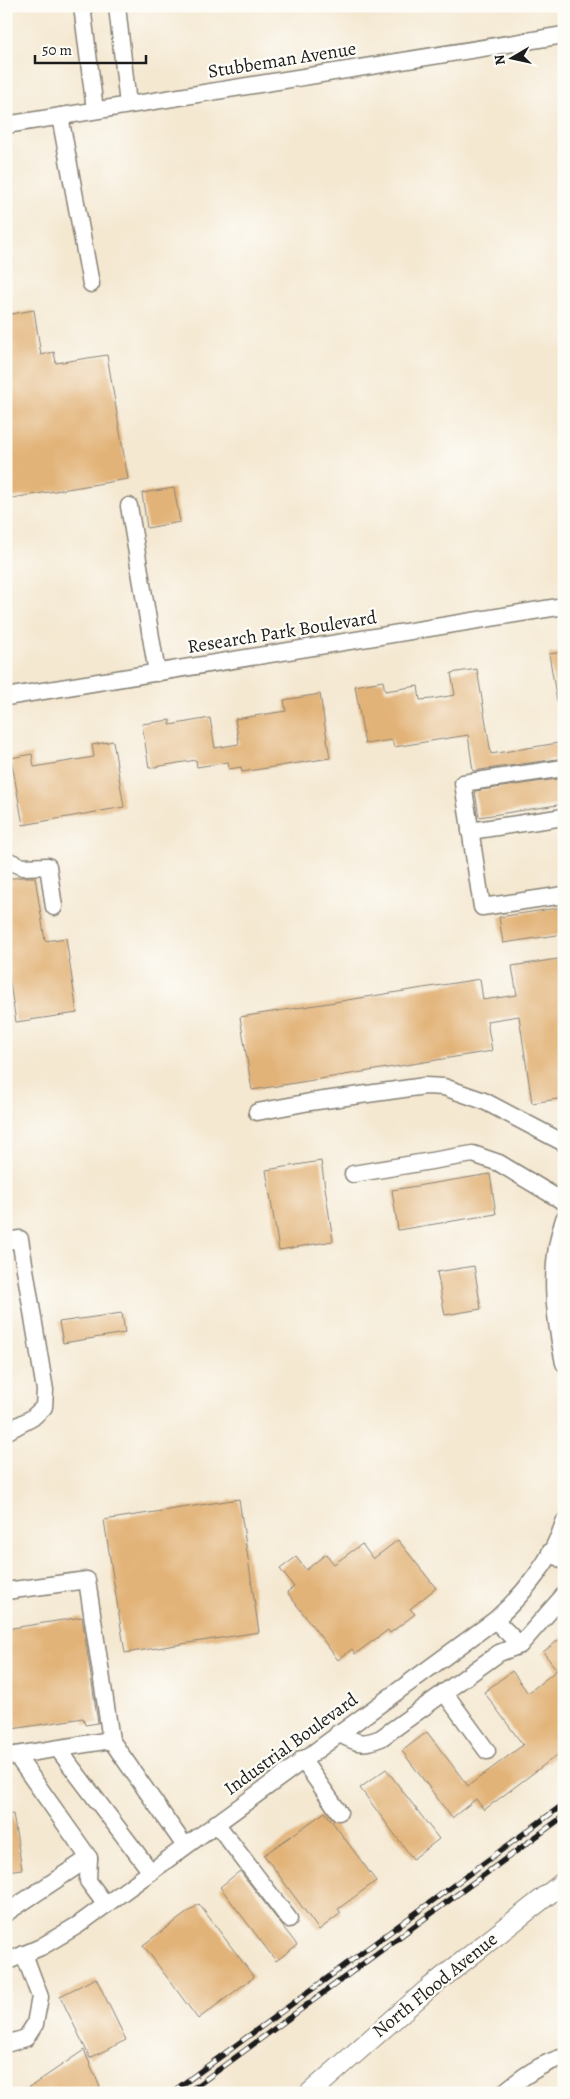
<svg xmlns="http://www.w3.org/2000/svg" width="570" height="2099" viewBox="0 0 570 2099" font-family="Alegreya,serif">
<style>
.building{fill:#e2b378}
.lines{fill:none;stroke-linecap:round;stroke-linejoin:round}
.minor-casing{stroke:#888276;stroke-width:19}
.major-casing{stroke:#888276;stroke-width:22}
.minor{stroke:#fff;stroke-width:16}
.major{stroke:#fff;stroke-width:20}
.rail-casing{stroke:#1c1c1c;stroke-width:5.5}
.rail{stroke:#fdfcf7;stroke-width:4;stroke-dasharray:11;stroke-linecap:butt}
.labels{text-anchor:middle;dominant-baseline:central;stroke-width:4.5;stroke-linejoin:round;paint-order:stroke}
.street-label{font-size:19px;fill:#1c1c1c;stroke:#fdfcf7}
</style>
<rect width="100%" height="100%" fill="#fdfcf7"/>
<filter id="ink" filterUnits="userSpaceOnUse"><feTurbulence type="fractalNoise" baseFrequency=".02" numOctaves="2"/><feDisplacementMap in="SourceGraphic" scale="10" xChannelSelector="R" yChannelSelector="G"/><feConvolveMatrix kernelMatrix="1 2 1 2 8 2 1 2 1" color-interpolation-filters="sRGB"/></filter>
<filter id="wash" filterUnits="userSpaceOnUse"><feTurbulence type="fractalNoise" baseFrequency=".0096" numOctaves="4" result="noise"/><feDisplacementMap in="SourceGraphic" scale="20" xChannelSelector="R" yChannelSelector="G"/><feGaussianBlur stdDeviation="1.12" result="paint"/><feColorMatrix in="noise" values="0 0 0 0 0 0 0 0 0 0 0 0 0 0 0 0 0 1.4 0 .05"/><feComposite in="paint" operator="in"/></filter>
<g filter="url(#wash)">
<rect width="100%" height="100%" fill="#f4e8d1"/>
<g id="blocks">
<!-- building -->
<g class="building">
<path d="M34,310L41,355L54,352L56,363L107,355L128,479L6,499V315Z"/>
<path d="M174,488L180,522L147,528L142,493Z"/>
<path d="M564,652V701H557L549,654Z"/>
<path d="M477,669L491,754L564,742V758L473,771L468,735L394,747L392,740L365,744L355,686L383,681L385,691L418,686L420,700L432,699L455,695L451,673Z"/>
<path d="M320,694L330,758L242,772L241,767L229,769L228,762L197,767L196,760L149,768L142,724L170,720V725L210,718L215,748L239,744L235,719L286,711L284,700Z"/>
<path d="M113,741L124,807L23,825L11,758L32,754L34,767L94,757L92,745Z"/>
<path d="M564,778V804L479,817L475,791Z"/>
<path d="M22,877H35L45,941L66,938L77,1013L16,1022L6,958V879Z"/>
<path d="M564,907V934L503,943L499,917Z"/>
<path d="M564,958V1098L532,1103L519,1016L487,1021L492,1051L252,1090L240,1017L480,979L483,1000L517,995L512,966Z"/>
<path d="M321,1161L333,1241L279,1250L266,1170Z"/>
<path d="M490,1174L496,1214L398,1230L392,1190Z"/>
<path d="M474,1266L481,1309L445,1315L437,1272Z"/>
<path d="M122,1313L125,1333L63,1343L59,1322Z"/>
<path d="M239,1499L259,1632L125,1653L104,1520Z"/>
<path d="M398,1540L436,1588L410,1609L415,1614L390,1633L388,1630L355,1654L352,1649L338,1660L287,1592L294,1587L280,1569L296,1557L306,1570L326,1554L334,1564L362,1544L373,1559Z"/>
<path d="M82,1617L98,1723L85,1725L83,1718L6,1730V1629Z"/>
<path d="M564,1636V1750L484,1810L476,1799L452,1818L402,1751L427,1732L468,1786L523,1745L484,1692L512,1671L528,1693L557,1670L543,1652Z"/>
<path d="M386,1769L439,1839L413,1859L360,1788Z"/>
<path d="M325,1812L376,1881L338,1909L341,1913L319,1930L264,1855Z"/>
<path d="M13,1814L22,1869L6,1871V1815Z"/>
<path d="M240,1871L297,1945L276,1961L220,1887Z"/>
<path d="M199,1904L254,1977L198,2019L143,1945Z"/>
<path d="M96,1978L126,2040L90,2058L60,1996Z"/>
<path d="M84,2050L100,2087L93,2093H21Z"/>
</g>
</g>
</g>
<g filter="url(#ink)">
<use href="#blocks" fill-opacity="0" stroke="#888276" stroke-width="1"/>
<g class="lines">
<!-- minor casing -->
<g class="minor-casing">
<g id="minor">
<path d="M82,6L95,110"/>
<path d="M117,6L128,105"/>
<path d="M60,116L91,284"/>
<path d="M6,125L564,35"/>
<path d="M129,506L157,673"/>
<path d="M6,697L564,606"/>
<path d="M564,768L463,783L482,907L564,895"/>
<path d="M470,831L564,817"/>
<path d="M6,860L23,867L48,866L54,907"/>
<path d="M257,1112L310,1102L425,1086L444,1087L484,1101L564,1143"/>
<path d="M353,1174L473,1154L499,1163L564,1202"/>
<path d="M564,1219C548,1266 554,1315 564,1363"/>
<path d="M6,1241L20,1239L45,1390L44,1407L32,1418L6,1432"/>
<path d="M550,1552L564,1561"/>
<path d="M6,1591L87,1580L111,1740"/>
<path d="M495,1620L520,1645L564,1595"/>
<path d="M444,1692L487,1751"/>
<path d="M338,1733C357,1743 361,1746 381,1738L499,1653L520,1645"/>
<path d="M58,1749L151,1872"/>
<path d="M16,1755L111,1740L185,1846"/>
<path d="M8,1756L16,1755L89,1858L88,1881L106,1905"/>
<path d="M302,1759L339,1812"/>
<path d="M216,1823L289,1919"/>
<path d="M6,1913L89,1858"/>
<path d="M6,1962L41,1947L78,1925L495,1620C524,1594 553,1559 564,1522"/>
<path d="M6,2044L26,2038L35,2024L40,1997L24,1954"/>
<path d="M503,2093C521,2078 541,2063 564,2057"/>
</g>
</g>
<!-- major casing -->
<g class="major-casing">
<path id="major" d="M310,2093L428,1989L564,1882"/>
</g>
<!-- minor -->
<use href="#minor" class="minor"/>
<!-- major -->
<use href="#major" class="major"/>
<!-- rail casing -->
<g class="rail-casing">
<g id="rail">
<path d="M171,2093L564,1804"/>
<path d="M187,2093L564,1816"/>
</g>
</g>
<!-- rail -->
<use href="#rail" class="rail"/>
</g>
</g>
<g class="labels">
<!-- street labels -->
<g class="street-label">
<text transform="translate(282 60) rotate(-9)">Stubbeman Avenue</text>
<text transform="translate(282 632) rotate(-9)">Research Park Boulevard</text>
<text transform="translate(291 1744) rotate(-36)">Industrial Boulevard</text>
<text transform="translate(435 1985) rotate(-39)">North Flood Avenue</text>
</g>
</g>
<!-- margin -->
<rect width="570" height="2099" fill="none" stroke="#fdfcf7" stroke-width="25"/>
<!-- north arrow -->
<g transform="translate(512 58) rotate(261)" stroke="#fdfcf7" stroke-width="4" paint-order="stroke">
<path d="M0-4L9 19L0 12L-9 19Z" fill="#1c1c1c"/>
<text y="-8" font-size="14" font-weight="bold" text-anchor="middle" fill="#1c1c1c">N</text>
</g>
<!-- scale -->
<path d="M35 55v8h111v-8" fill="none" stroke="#1c1c1c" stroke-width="2.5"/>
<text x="42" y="55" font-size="15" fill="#1c1c1c" stroke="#fdfcf7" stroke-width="4" paint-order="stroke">50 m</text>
</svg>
